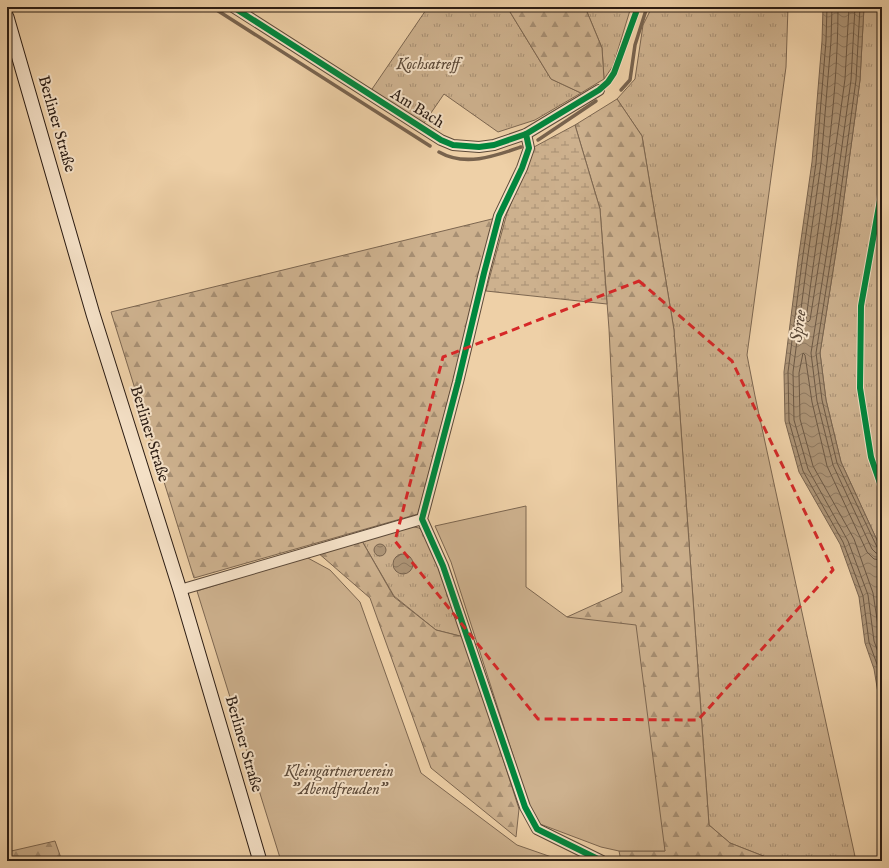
<svg xmlns="http://www.w3.org/2000/svg" width="889" height="868" viewBox="0 0 889 868" font-family="'IM FELL English',serif">
<style>
.grass{fill:url(#grass-tufts);stroke:#7c6650}
.forest{fill:url(#forest-firs);stroke:#7c6650}
.wetland{fill:url(#wetland-marsh);stroke:#7c6650}
.garden{fill:#cdb18e;stroke:#7c6650}
.water{fill:url(#water-waves);stroke:#78634e}
.lines{fill:none;stroke-linecap:round;stroke-linejoin:round}
.shore{stroke:#6c5844;stroke-width:1}
.stream{stroke:#78634e;stroke-width:3.5}
.street-casing{stroke:#5c4938;stroke-width:12}
.secondary-casing{stroke:#2b1c13;stroke-width:15}
.street{stroke:#f4e0c6;stroke-width:10}
.secondary{stroke:#f4e0c6;stroke-width:13}
.cycleway-casing{stroke:#f4e0c6;stroke-width:8}
.cycleway{stroke:#00873e;stroke-width:6}
.marked{fill:none;stroke:#d62828;stroke-width:3;stroke-dasharray:8 5;stroke-linejoin:round}
.labels{text-anchor:middle;dominant-baseline:central;stroke-width:4;stroke-linejoin:round;paint-order:stroke}
.park-label{font-size:16px;font-style:italic;fill:#5c4938;stroke:#f4e0c6}
.street-label{font-size:16px;fill:#2b1c13;stroke:#f4e0c6}
.water-label{font-size:17px;font-style:italic;fill:#584635;stroke:#f4e0c6}
</style>
<defs>
<pattern id="grass-tufts" width="24" height="20" patternUnits="userSpaceOnUse"><rect width="24" height="20" fill="#cdb18e"/><path d="M3 7l-1-3M5 7V3M7 7l1-3M15 17l-1-3M17 17v-4M19 17l1-3" fill="none" stroke="#a78f73"/></pattern>
<pattern id="forest-firs" width="22" height="20" patternUnits="userSpaceOnUse"><rect width="22" height="20" fill="#cdb18e"/><path d="M5 1l3.5 6h-7zM16 11l3.5 6h-7z" fill="#a78f73"/></pattern>
<pattern id="wetland-marsh" width="20" height="14" patternUnits="userSpaceOnUse"><rect width="20" height="14" fill="#cdb18e"/><path d="M1 5h8M5 5V1M11 12h8M15 12V8" fill="none" stroke="#a78f73"/></pattern>
<pattern id="water-waves" width="16" height="10" patternUnits="userSpaceOnUse"><rect width="16" height="10" fill="#ac9375"/><path d="M0 5q4-4 8 0t8 0" fill="none" stroke="#8c775f"/></pattern>
</defs>
<rect width="100%" height="100%" fill="#eed0a7"/>
<filter id="stains"><feTurbulence type="fractalNoise" baseFrequency=".005" numOctaves="4"/><feColorMatrix values="0 0 0 0 .2 0 0 0 0 .09 0 0 0 0 .02 0 0 0 .5 -.17"/></filter>
<radialGradient id="worn" r=".72"><stop offset=".6" stop-color="#630" stop-opacity="0"/><stop offset="1" stop-color="#630" stop-opacity=".3"/></radialGradient>
<!-- grass -->
<g class="grass">
<path d="M428,7H507L551,79L581,93L535,120L498,132L444,94L422,126L370,92Z"/>
<path d="M585,7H631L613,66L604,79L602,48Z"/>
<path d="M652,7H788L786,67L747,355L755,396L856,861H776L730,843L709,825L674,330L642,136L617,99L635,79L643,25Z"/>
<path d="M864,7H882V551L841,462L826,400L820,353L841,220L860,80Z"/>
<path d="M410,526L419,528L424,533L440,565L464,637L436,630L394,596L362,541Z"/>
</g>
<!-- forest -->
<g class="forest">
<path d="M507,7H585L602,48L604,79L581,93L551,79Z"/>
<path d="M617,99L642,136L674,330L709,825L730,843L776,861H621L619,851H665L567,617L622,592L609,329L600,209L575,125Z"/>
<path d="M496,218L418,514L194,578L111,312Z"/>
<path d="M362,541L394,597L436,630L464,637L519,809L516,837L431,768L370,598L317,552Z"/>
<path d="M55,841L62,861H7V852Z"/>
</g>
<!-- wetland -->
<path class="wetland" d="M575,125L600,209L607,304L486,291L507,213L534,147Z"/>
<!-- garden -->
<g class="garden">
<path d="M526,506V587L567,617L636,625L665,851H619L601,847L540,824L528,802L451,562L435,526Z"/>
<path d="M306,557L330,570L360,602L421,773L517,845L563,861H281L197,591Z"/>
</g>
<!-- water -->
<g class="water">
<path d="M823,7H864L860,80L841,220L820,353L826,400L841,462L882,551V736L879,699L874,669L865,643L859,597L840,544L799,472L785,421L784,372L798,261L812,162L822,41Z"/>
<circle cx="380" cy="550" r="6"/>
<circle cx="403" cy="564" r="10"/>
</g>
<g class="lines">
<!-- shore -->
<g class="shore">
<path d="M827,7L826,41L816,163L802,262L788,372L789,421L803,471L843,542L863,596L869,642L878,667L882,693"/>
<path d="M832,7L831,41L821,163L807,262L793,372L794,420L808,469L848,541L868,595L874,641L882,663"/>
<path d="M838,7C838,112 819,216 806,320L808,322L810,320L826,218L845,79L849,7"/>
<path d="M855,7L851,80L832,219L811,353L817,401L833,465L872,549L876,553L882,554"/>
<path d="M860,7L856,80L837,220L816,353L822,400L837,463L877,547L882,549"/>
<path d="M882,560L874,559L867,552L827,466L812,402L805,355L803,353L799,373L800,419L813,466L854,539L873,593L880,639L882,646"/>
</g>
<!-- stream -->
<g class="stream">
<path d="M212,7L430,146"/>
<path d="M621,90L630,80L635,45L647,7"/>
<path d="M538,140L596,101"/>
<path d="M439,152C465,167 495,156 521,147"/>
</g>
<!-- street casing -->
<g class="street-casing">
<g id="street">
<path d="M233,7L441,140L453,145L479,147L494,145L526,134L599,90"/>
<path d="M526,134L529,148L522,168L499,216L484,273L458,382L422,519L443,566L525,807L537,829L602,861"/>
<path d="M180,590L422,519"/>
</g>
</g>
<!-- secondary casing -->
<g class="secondary-casing">
<path id="secondary" d="M7,17L93,314L180,590L260,861"/>
</g>
<!-- street -->
<use href="#street" class="street"/>
<!-- secondary -->
<use href="#secondary" class="secondary"/>
<!-- cycleway casing -->
<g class="cycleway-casing">
<g id="cycleway">
<path d="M233,7L441,140L453,145L479,147L494,145L526,134L599,90L608,82L614,73L638,7"/>
<path d="M526,134L529,148L522,168L499,216L484,273L458,382L422,519L443,566L525,807L537,829L602,861"/>
<path d="M882,189L861,306L860,388L871,457L882,489"/>
</g>
</g>
<!-- cycleway -->
<use href="#cycleway" class="cycleway"/>
</g>
<!-- marked area -->
<path class="marked" d="M639,281L732,361L833,570L698,720L538,719L395,541L443,357Z"/>
<g class="labels">
<!-- park labels -->
<g class="park-label">
<text x="428" y="65">Kochsatreff</text>
<text x="339" y="772">Kleingärtnerverein<tspan x="339" dy="18">"Abendfreuden"</tspan></text>
</g>
<!-- street labels -->
<g class="street-label">
<text transform="translate(417 109) rotate(32)">Am Bach</text>
<text transform="translate(56 124) rotate(74)">Berliner Straße</text>
<text transform="translate(149 434) rotate(73)">Berliner Straße</text>
<text transform="translate(243 744) rotate(74)">Berliner Straße</text>
</g>
<!-- water labels -->
<g class="water-label">
<text transform="translate(799 326) rotate(-82)">Spree</text>
</g>
</g>
<!-- margin -->
<rect width="889" height="868" fill="none" stroke="#eed0a7" stroke-width="24"/>
<rect x="8" y="8" width="873" height="852" fill="none" stroke="#2b1c13" stroke-width="2"/>
<rect x="12" y="12" width="865" height="844" fill="none" stroke="#2b1c13"/>
<rect width="100%" height="100%" filter="url(#stains)"/>
<rect width="100%" height="100%" fill="url(#worn)"/>
</svg>
